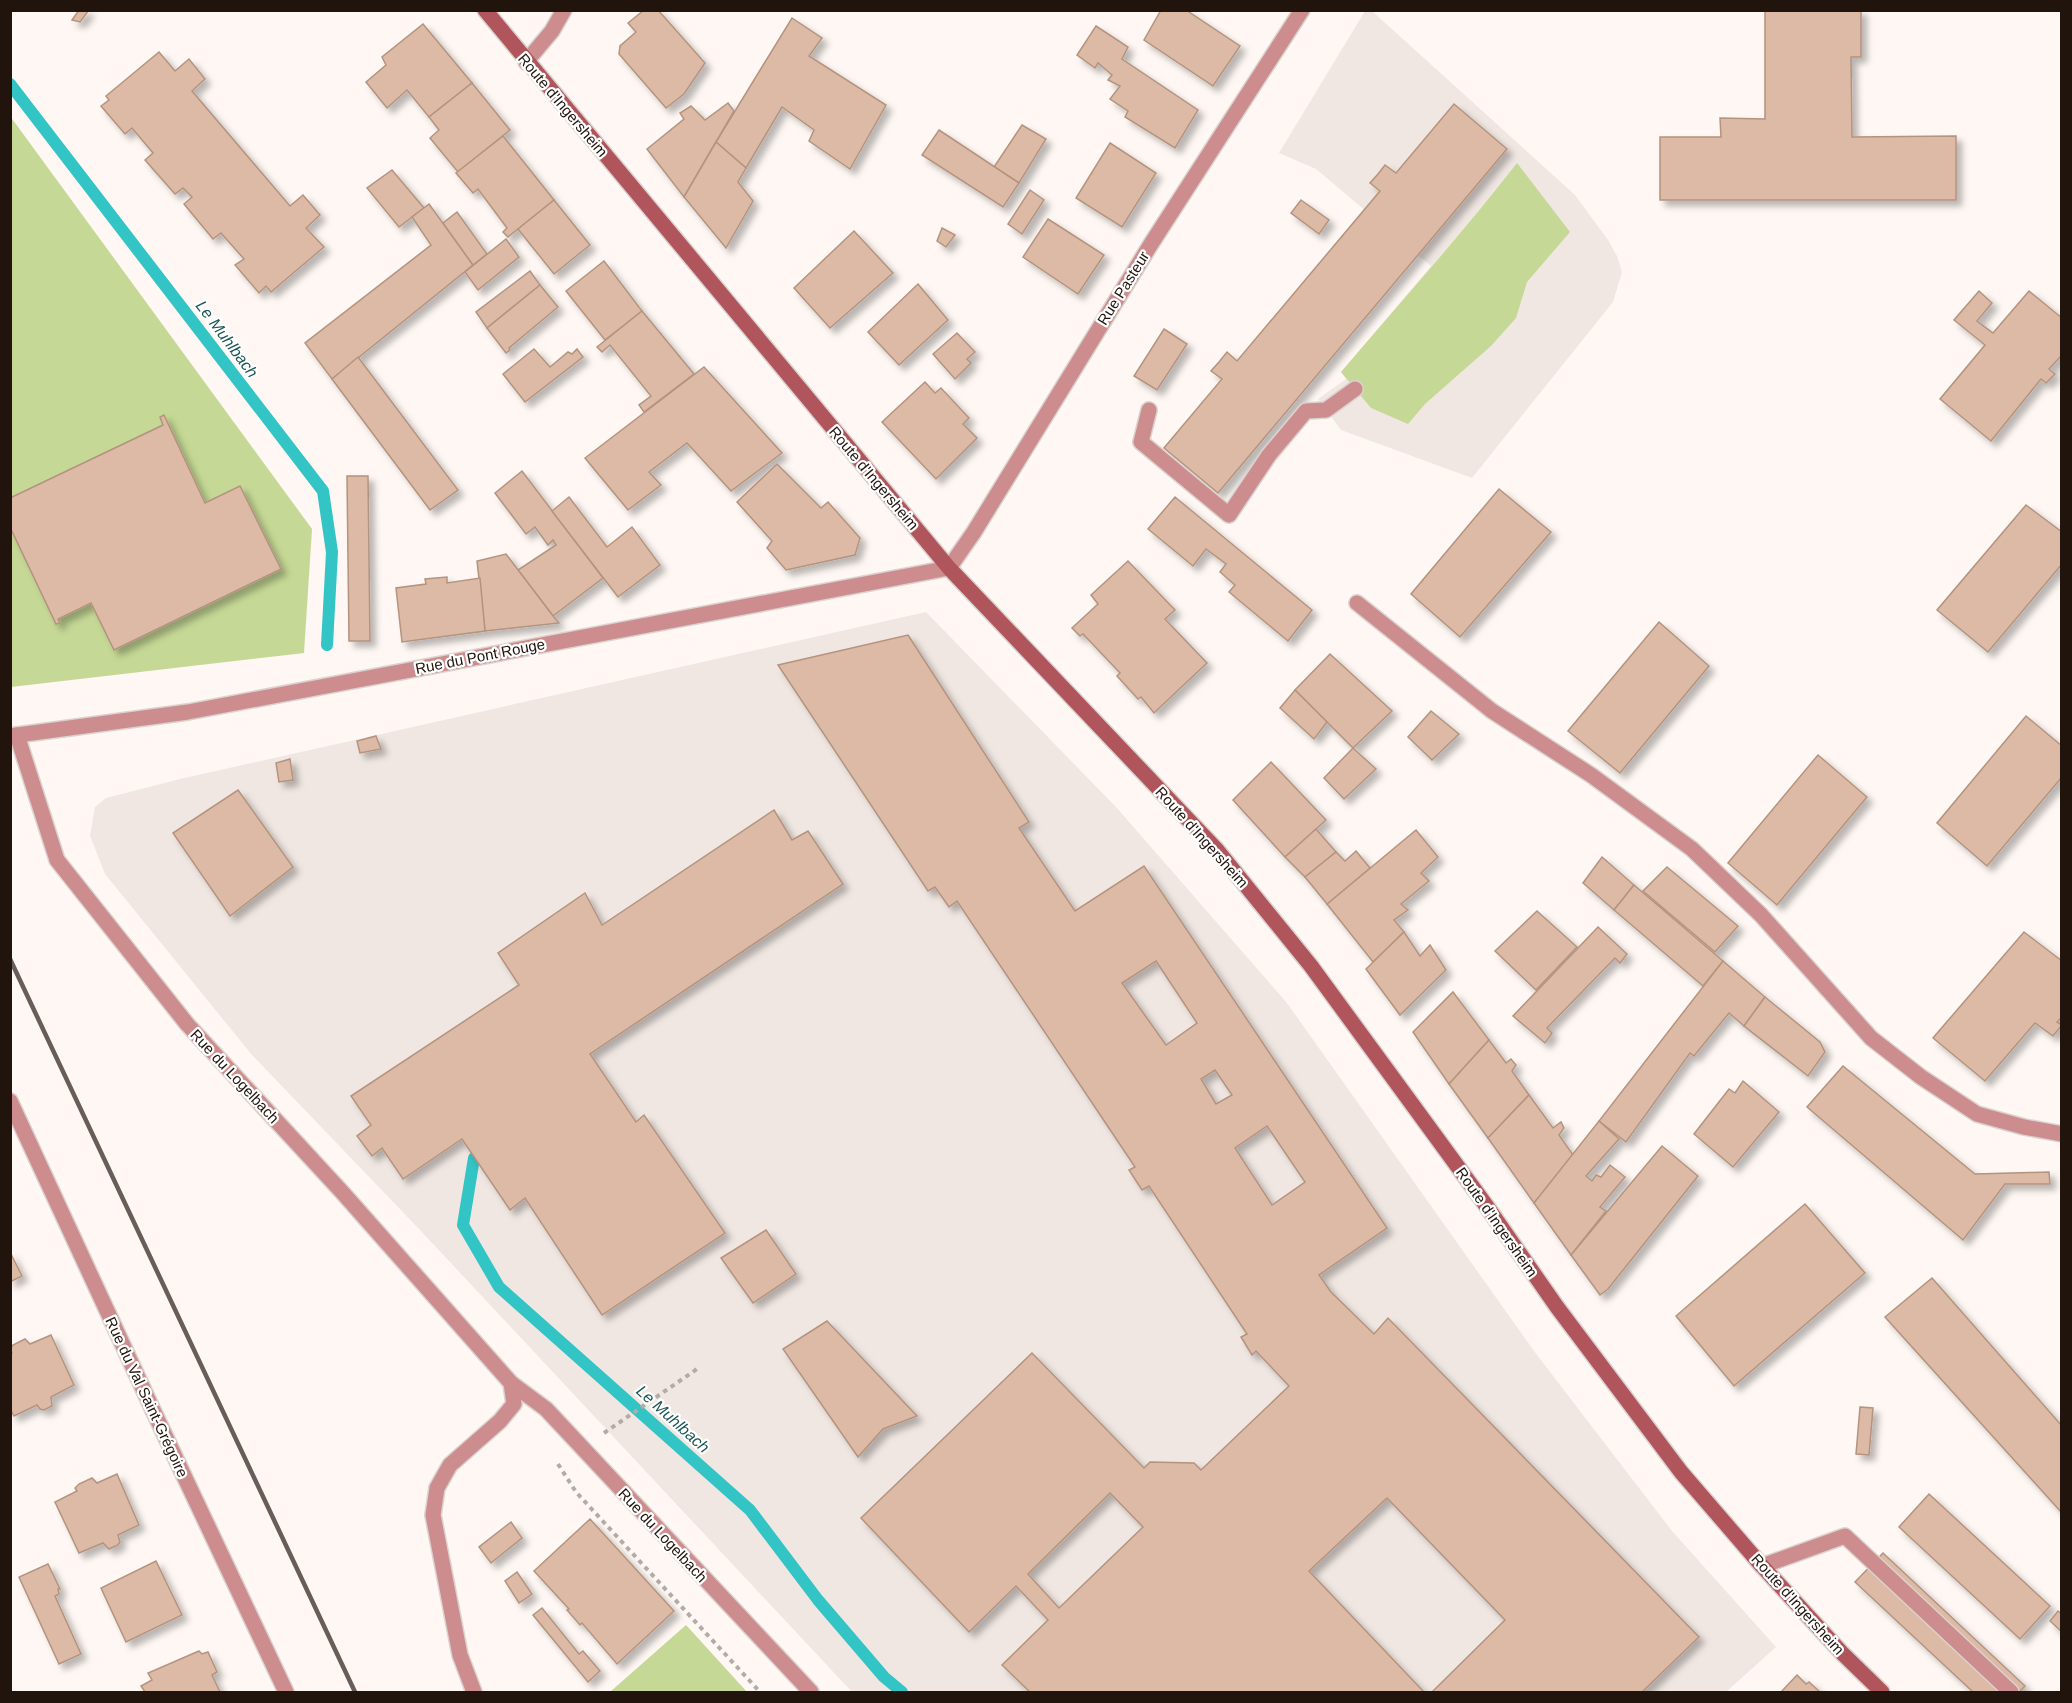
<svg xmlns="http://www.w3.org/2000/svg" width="2072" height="1703" viewBox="0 0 2072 1703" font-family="Helvetica,sans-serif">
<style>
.built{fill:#f0e7e2}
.green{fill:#c5d895}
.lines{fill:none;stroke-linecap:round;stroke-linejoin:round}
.stream{stroke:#33c4c5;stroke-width:12}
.building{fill:#dcbaa5;stroke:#b4937f;stroke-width:1.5;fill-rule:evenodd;filter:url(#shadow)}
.service-casing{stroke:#dad3ce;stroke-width:18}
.minor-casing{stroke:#dad3ce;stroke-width:18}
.tertiary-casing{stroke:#dad3ce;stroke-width:18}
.secondary-casing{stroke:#dad3ce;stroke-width:18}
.path{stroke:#b3aba5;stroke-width:4;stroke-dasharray:4.5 4.5;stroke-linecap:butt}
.service{stroke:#cd8c8e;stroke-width:15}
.minor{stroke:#cd8c8e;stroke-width:15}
.tertiary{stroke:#cd8c8e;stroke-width:15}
.secondary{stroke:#b1555c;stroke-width:15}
.rail{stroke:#685e57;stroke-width:4.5}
.labels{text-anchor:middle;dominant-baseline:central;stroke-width:4.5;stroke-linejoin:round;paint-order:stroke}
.street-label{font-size:15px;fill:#20140c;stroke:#fff}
.water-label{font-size:16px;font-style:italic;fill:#1b5555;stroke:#fff}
</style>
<defs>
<filter id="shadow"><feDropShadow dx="5.5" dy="5.5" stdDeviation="3" flood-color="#0004"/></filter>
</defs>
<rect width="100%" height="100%" fill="#fef7f3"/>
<!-- built -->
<g class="built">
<path d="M1365,11H1372L1575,195L1608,240L1617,256L1622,272L1613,302L1472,478L1341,430L1318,399L1346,379L1341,372L1431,266L1316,169L1279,153Z"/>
<path d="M926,612L1116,807L1287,1003L1534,1351L1672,1531L1776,1647L1726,1692H852L420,1230L252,1055L105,874L90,836L95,807L106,798L180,779Z"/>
</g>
<!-- green -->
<g class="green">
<path d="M10,116L312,529L304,653L11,687Z"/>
<path d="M1517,163L1570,232L1527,282L1516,318L1491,346L1425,404L1408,424L1371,408L1341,372C1400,303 1461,235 1517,163Z"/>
<path d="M686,1625L747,1692H610Z"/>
</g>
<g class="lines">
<!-- stream -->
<g class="stream">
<path d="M10,84L323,491L332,552L327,645"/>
<path d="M474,1158L463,1225L499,1287L750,1510L818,1600L884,1677L902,1692"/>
</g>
</g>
<!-- building -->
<g class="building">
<path d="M79,10H89L80,22L72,20Z"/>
<path d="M644,10H658L705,63L684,94L666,108L619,54L620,46L636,32L628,23Z"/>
<path d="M1161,10H1186L1240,46L1213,86L1144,40Z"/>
<path d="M1765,10H1861V57H1851L1852,137L1956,136V200H1660V137H1721L1720,118L1765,119Z"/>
<path d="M792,18L822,38L809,56L886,105L850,169L809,141L814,130L782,107L746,168L716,142Z"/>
<path d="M423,24L472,83L429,117L407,90L387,108L366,82L386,65L382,57Z"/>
<path d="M1096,26L1128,47L1122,59L1198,110L1175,148L1125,117L1128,111L1110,99L1120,86L1108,80L1112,75L1098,63L1095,68L1077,55Z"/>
<path d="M159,52L175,71L189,59L205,79L192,91L290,206L303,195L320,215L306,228L324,247L271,292L266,286L259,293L235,265L244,259L221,233L213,239L184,204L192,197L183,188L175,194L145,160L153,153L132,128L125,134L101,106L109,100L106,96Z"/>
<path d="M472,83L510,130L458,172L430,138L439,130L429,117Z"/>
<path d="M728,103L734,111L684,197L647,149L684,119L680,113L691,106L705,120Z"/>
<path d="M1454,104L1507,149L1218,493L1164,448L1222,379L1211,371L1219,362L1227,352L1237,361L1380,191L1370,183L1378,174L1385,165L1396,173Z"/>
<path d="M1022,125L1046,139L1019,183L994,167Z"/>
<path d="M939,130L1019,183L1003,207L922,155Z"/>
<path d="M503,136L554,200L508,237L503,232L507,228L478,189L473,193L456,173Z"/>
<path d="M716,142L746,168L738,182L753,201L726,248L684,197Z"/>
<path d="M1110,143L1156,173L1122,227L1076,198Z"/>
<path d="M392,170L424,208L399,227L367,188Z"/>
<path d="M1030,190L1044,200L1022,234L1008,224Z"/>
<path d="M554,200L590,245L554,274L518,229Z"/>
<path d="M1301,200L1329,220L1319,234L1291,213Z"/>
<path d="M429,204L473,265L332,379L305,343L431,245L412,217Z"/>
<path d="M457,212L487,254L473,265L443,223Z"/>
<path d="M1048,219L1104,255L1078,294L1023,257Z"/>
<path d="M942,228L955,235L946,247L937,241Z"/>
<path d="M854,231L893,273L830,328L794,288Z"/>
<path d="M506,239L519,257L478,290L465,272Z"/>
<path d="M604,261L642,311L605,340L566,291Z"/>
<path d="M530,271L540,285L487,328L476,312Z"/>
<path d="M918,284L948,320L899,365L868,332Z"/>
<path d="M540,285L558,307L509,348L510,350L506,353L487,328Z"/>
<path d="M1979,291L1992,303L1977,321L1993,333L2029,291L2062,318V355L2049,369L2055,374L2046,383L2041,379L1991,441L1940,399L1985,345L1954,320Z"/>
<path d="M642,311L694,374L644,412L639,405L651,396L610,345L602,352L597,347Z"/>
<path d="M1164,329L1187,344L1157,390L1134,376Z"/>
<path d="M957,333L975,352L967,359L971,363L955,379L933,354Z"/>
<path d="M534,349L550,367L568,352L572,354L577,349L583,357L525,402L503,374Z"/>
<path d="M358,357L458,490L430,510L332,379Z"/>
<path d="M704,367L782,453L731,491L687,443L649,472L661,485L628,510L585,458Z"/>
<path d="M925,382L935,393L941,388L969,418L963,424L977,438L936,479L882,422Z"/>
<path d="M164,415L205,503L240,486L281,569L114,650L91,603L58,619L60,623L56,624L10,527V498L163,425L160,417Z"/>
<path d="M777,464L821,508L828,502L860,538L855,555L786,570L767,548L772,541L737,502Z"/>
<path d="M522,471L603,578L553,616L518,570L556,545L553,540L548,545L535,527L526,534L495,493Z"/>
<path d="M347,476H368L370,641H349Z"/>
<path d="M1499,489L1551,532L1460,637L1411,594Z"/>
<path d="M569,497L607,547L632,527L660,565L618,597L552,511Z"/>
<path d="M1175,497L1312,610L1288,641L1229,592L1235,585L1220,572L1226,564L1206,549L1193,566L1148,529Z"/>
<path d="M2026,505L2062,532V564L1988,652L1937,610Z"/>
<path d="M506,554L553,616L559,623L485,631L477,561Z"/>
<path d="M1128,561L1175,610L1165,619L1207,663L1154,713L1141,697L1138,699L1117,676L1120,673L1083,634L1080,636L1072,628L1098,604L1091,595Z"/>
<path d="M447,577V583L480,578L485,631L402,642L396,588L426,584L425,579Z"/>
<path d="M1659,622L1709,666L1620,773L1568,731Z"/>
<path d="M908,635L1029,822L1019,828L1075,911L1144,866L1387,1228L1319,1275L1331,1292L1374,1334L1388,1318L1699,1637L1642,1692H1432L1505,1620L1387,1498L1309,1571L1424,1692H1030L1002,1665L1048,1620L1016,1586L969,1632L861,1518L1032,1353L1144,1468L1150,1462L1194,1463L1201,1470L1289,1386L1256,1351L1252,1355L1241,1337L1247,1334L1149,1186L1142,1190L1129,1170L1135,1167L957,901L949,907L935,887L928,891L778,665ZM1156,961L1197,1023L1166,1045L1122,983ZM1215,1070L1232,1095L1216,1104L1201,1079ZM1267,1126L1305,1182L1272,1205L1235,1148ZM1110,1493L1143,1527L1059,1608L1028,1574Z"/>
<path d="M1330,654L1392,711L1353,748L1295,690Z"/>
<path d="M1295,690L1327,722L1314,739L1280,708Z"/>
<path d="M1431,711L1459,734L1432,760L1408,737Z"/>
<path d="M2026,716L2062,746V777L1987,866L1937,823Z"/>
<path d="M376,736L381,749L360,753L357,741Z"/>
<path d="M1353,748L1376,769L1344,799L1324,778Z"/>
<path d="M1818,755L1867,797L1777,905L1728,863Z"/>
<path d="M290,759L293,780L279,782L276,763Z"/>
<path d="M1271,762L1326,820L1285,857L1233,800Z"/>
<path d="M238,790L293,867L230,916L173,833Z"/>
<path d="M774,810L792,840L808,831L843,884L590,1054L636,1122L644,1115L725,1233L602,1315L525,1198L510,1210L462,1139L403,1179L382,1148L372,1156L357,1136L371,1125L351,1096L519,985L498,953L585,893L602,925Z"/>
<path d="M1316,829L1336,852L1305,877L1285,857Z"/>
<path d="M1416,830L1438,857L1421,873L1429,881L1401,904L1408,910L1394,920L1404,932L1373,962L1327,904Z"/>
<path d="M1356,851L1370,868L1327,904L1305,877L1336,852L1345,861Z"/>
<path d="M1602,857L1634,885L1614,910L1583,883Z"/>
<path d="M1667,867L1738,926L1715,952L1643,891Z"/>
<path d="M1634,885L1723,961L1703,986L1614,910Z"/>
<path d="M1537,911L1577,947L1536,990L1495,951Z"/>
<path d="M1598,927L1627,954L1620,963L1615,958L1547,1028L1552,1033L1545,1043L1513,1016Z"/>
<path d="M1404,932L1420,956L1430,945L1446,970L1400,1015L1366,969Z"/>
<path d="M2024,932L2062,961V1017L2057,1022L2062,1025L2053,1036L2035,1023L1985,1081L1933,1038Z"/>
<path d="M1723,961L1765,997L1744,1026L1729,1013L1694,1056L1690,1053L1626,1142L1599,1121Z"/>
<path d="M1453,992L1489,1040L1449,1084L1413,1032Z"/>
<path d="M1765,997L1820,1042L1825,1052L1808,1076L1744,1026Z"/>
<path d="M1489,1040L1506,1063L1511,1059L1516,1065L1512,1071L1529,1095L1488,1138L1449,1084Z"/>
<path d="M1843,1066L1975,1174L2049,1172L2050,1184H2005L1963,1240L1807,1107Z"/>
<path d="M1743,1081L1779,1112L1733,1167L1694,1134L1729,1089L1735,1093Z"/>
<path d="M1529,1095L1553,1128L1561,1122L1564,1128L1559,1135L1573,1155L1534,1203L1488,1138Z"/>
<path d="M1599,1121L1619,1139L1586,1176L1592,1181L1596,1175L1601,1177L1610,1165L1625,1177L1600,1207L1606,1211L1571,1255L1534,1203Z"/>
<path d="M1662,1146L1698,1176L1608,1289L1600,1295L1571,1255Z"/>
<path d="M1805,1204L1865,1273L1734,1386L1676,1316Z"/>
<path d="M766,1230L796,1274L753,1303L721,1258Z"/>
<path d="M10,1252L22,1276L10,1282Z"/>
<path d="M1932,1278L2062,1426V1513L1885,1317Z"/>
<path d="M827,1321L917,1416L883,1429L858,1457L783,1349Z"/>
<path d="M51,1335L74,1385L51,1397L52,1406L44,1410L40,1409L37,1405L14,1416L10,1409V1354L12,1353L10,1349L13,1345L25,1339L30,1344Z"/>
<path d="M1860,1407L1873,1408L1869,1455L1856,1454Z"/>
<path d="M117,1474L139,1525L118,1535L120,1542L118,1545L109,1549L103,1543L79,1553L55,1502L77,1491L75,1488L79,1484L92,1478L97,1483Z"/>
<path d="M1929,1494L2050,1606L2020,1639L1899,1527Z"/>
<path d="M590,1519L674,1611L617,1664L582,1623L580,1625L567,1610L569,1609L534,1571Z"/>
<path d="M511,1522L522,1538L491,1563L479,1547Z"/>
<path d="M1883,1553L2025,1686L2019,1692H1973L1855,1582Z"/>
<path d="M156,1561L182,1615L126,1642L101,1588Z"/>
<path d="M48,1564L60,1589H58L59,1594L55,1596L81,1654L59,1664L19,1577Z"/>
<path d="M517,1572L532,1594L519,1603L505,1581Z"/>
<path d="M542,1608L579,1654L583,1651L600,1671L588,1682L533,1615Z"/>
<path d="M2058,1611L2062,1614V1632L2050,1621Z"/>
<path d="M199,1651L202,1654L208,1652L217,1672L212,1675L220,1692H145L141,1686L152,1680L148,1673Z"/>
<path d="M1797,1675L1806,1684L1809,1682L1820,1692H1781Z"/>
</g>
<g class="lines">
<!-- service casing -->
<g class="service-casing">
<g id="service">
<path d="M526,62L552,31L564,10"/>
<path d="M1149,410L1141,442L1229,515L1269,455L1306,411L1326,410L1355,389"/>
<path d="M1357,603L1492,711L1591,775L1692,849L1761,915L1871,1038L1921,1077L1977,1114L2024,1127L2062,1134"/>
<path d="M1762,1566L1845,1536L2011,1692"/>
</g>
</g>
<!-- minor casing -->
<g class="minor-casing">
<g id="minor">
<path d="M17,735L57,860L187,1024L342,1192L511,1383L546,1409L811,1692"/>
<path d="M474,1692L460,1655L433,1515L437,1488L450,1465L500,1421L514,1404L511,1383"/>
</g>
</g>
<!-- tertiary casing -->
<g class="tertiary-casing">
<g id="tertiary">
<path d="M10,736L188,712L949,568L974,532L1151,244L1302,10"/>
<path d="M10,1101L152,1408L286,1692"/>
</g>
</g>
<!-- secondary casing -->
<g class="secondary-casing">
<path id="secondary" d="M485,10L949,568L1217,850L1311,966L1488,1208L1557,1307L1681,1472L1762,1566L1842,1653L1882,1692"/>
</g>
<!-- path -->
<g class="path">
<path d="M604,1433L697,1369"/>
<path d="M558,1464L576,1492L760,1692"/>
</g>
<!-- service -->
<use href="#service" class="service"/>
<!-- minor -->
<use href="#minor" class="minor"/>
<!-- tertiary -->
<use href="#tertiary" class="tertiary"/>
<!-- secondary -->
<use href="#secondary" class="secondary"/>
<!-- rail -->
<path class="rail" d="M10,959L355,1692"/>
</g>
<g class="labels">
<!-- street labels -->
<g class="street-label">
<text transform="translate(563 105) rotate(50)">Route d'Ingersheim</text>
<text transform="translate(1123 288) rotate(-58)">Rue Pasteur</text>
<text transform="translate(874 478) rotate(50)">Route d'Ingersheim</text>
<text transform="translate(480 656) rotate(-11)">Rue du Pont Rouge</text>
<text transform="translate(1202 837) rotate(48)">Route d'Ingersheim</text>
<text transform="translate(235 1076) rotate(47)">Rue du Logelbach</text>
<text transform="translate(1497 1222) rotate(55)">Route d'Ingersheim</text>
<text transform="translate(147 1397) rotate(65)">Rue du Val Saint-Grégoire</text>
<text transform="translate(663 1535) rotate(47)">Rue du Logelbach</text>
<text transform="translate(1798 1604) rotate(48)">Route d'Ingersheim</text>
</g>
<!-- water labels -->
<g class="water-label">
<text transform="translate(227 339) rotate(53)">Le Muhlbach</text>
<text transform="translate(673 1419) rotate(42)">Le Muhlbach</text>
</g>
</g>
<!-- border -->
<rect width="2072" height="1703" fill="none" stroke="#20140c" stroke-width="24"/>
</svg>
